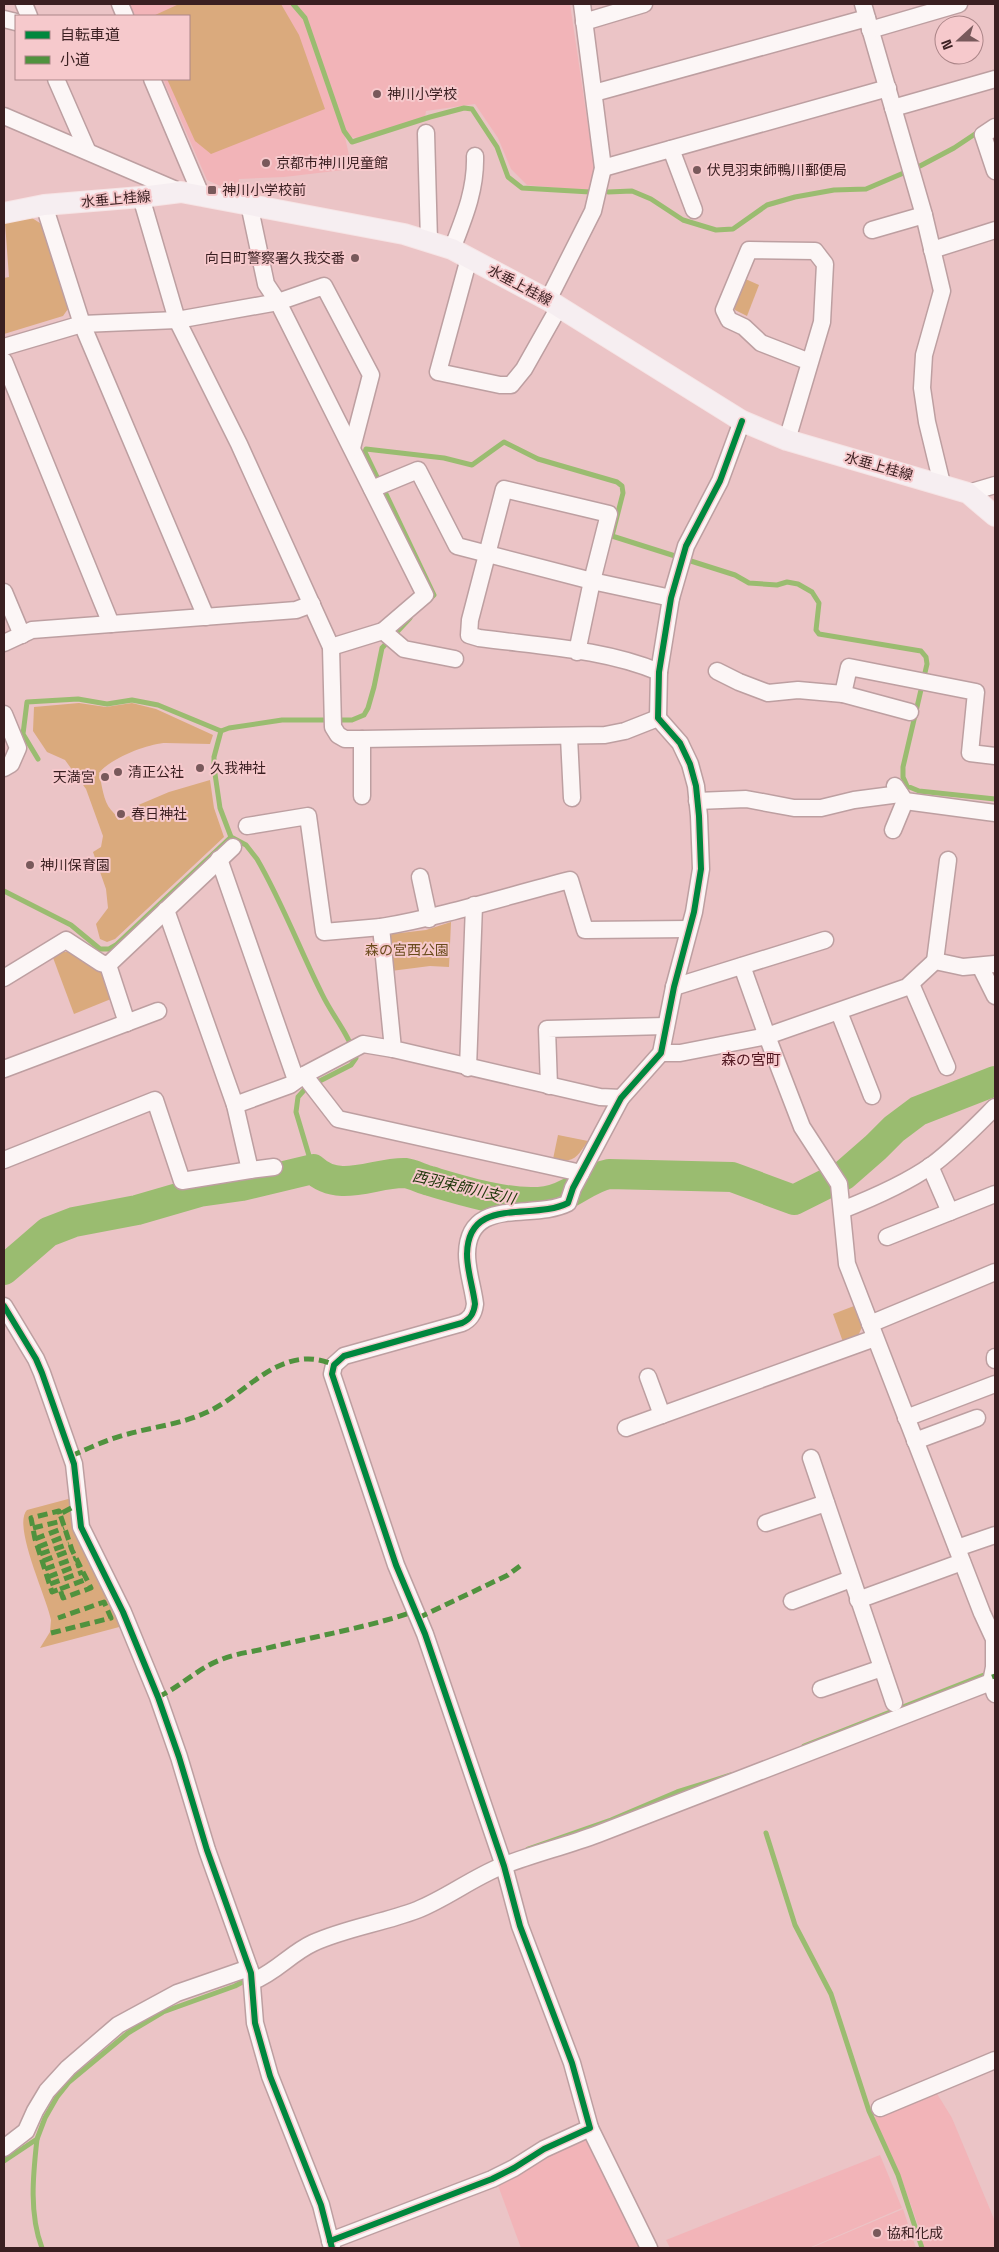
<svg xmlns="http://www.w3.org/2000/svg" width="999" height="2252" viewBox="0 0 999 2252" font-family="'Space Grotesk','Noto Sans JP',sans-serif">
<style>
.built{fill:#f2b4b8}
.green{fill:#daaa7d}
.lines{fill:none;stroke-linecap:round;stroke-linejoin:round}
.stream{stroke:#9abc70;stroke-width:5}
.river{stroke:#9abc70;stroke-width:30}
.minor-casing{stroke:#bd9fa1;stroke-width:19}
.major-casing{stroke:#f6e4e5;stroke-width:22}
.minor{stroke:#fcf6f6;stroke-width:16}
.major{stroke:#f6eef1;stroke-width:20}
.quiet{stroke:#50923e;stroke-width:5;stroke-dasharray:10 5;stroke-linecap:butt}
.cycleway-casing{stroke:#f6c9cc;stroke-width:9}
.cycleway{stroke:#00873e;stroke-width:6}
.poi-dot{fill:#78595b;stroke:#f6c9cc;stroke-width:2}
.labels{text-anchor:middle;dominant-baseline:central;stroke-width:4;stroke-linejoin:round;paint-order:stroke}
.poi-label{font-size:14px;fill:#3a1f21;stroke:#f6c9cc;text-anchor:start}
.street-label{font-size:14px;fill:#3a1f21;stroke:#f6c9cc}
.park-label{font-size:14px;fill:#6a4b1c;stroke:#f6c9cc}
.neighbourhood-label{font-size:15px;fill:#501720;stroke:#f6c9cc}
.water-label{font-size:15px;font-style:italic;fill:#1b3407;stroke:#f6c9cc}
</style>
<rect width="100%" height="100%" fill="#ebc4c6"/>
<!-- built -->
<g class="built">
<path d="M130,4H570L595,173L591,191L527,185L511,169L498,138L475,104L426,111L425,117L360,138L345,137L352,169L284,177L239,179L236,193L207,180L163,79H189V16H135Z"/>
<path d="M936,2092L952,2118L994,2219L995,2248H924L918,2225L901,2177L873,2118Z"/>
<path d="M585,2134L643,2248H521L496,2180Z"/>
<path d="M880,2155L902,2208L809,2248H670L666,2240Z"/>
<path d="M903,2209L916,2248H811Z"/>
</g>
<!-- green -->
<g class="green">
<path d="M179,4H281L299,35L325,109L211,154L195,141L167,79H189V16H153Z"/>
<path d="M32,218L43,225L70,306L63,316L4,334V278L9,277L5,223Z"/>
<path d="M741,277L759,285L747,316L735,310L731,301Z"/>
<path d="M79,703L106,707L132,703L156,709L213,735L210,744C195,744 180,743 166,743C149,743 109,759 99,773C102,784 103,801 111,810C114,813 116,815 118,820L137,813L136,806L169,792L210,780L214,808L224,837L115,939L107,942L100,939L96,924L108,908L106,889L93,852L101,847L103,836L86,789L65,760L47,752L33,731L34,707Z"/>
<path d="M451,922L449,967L430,966L391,971L387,941L392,934L426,930Z"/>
<path d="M59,952H71L101,972L111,999L74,1014L52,955Z"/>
<path d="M558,1135L588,1141C577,1157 574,1164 553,1159Z"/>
<path d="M854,1306L862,1327L858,1336L843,1342L833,1314Z"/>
<path d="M72,1498L123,1626L40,1648L50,1632L51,1620C47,1598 12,1525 27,1510Z"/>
</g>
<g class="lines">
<!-- stream -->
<g class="stream">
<path d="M293,4L305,18L344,131L352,142L430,117L464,108L472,109L497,147L508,177L522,188L590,192"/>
<path d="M608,192L632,191L651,199L683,220L716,230L733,229L767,205L795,197L834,190L866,189L920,166L954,148L981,130"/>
<path d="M378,479L365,452L366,449L444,458L472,465L504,442L538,459L617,482L622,486L623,493L612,536L735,575L749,583L777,585L787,582L798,584L812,592L819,603L816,630L819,634L921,651L926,657L927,664L903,767V777L907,786L919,791L995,799"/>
<path d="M386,494L434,595L429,600"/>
<path d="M38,759L23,734L27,702L78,699L107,704L132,700L158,705L221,731"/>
<path d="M4,891L71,925L100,949H109L116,945L231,837"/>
<path d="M313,1169L296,1112L298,1097L306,1088L351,1065L356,1058C349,1034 333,1017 322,994C300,950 282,902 257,859L246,845L231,837L220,808L214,767V757L221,731L229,728L282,720H352L364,715L368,708L374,687L382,648L410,618"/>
<path d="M804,1746L989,1673"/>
<path d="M766,1833L795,1925L831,1994L869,2111L898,2175L922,2248"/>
<path d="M528,1849L611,1820L677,1792L731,1775"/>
<path d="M37,2139C33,2175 29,2214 42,2248"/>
<path d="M4,2161L37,2139L45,2118L57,2097L69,2082L128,2033L163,2012L235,1986L248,1979"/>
</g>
<!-- river -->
<path class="river" d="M4,1270L48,1232L74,1222L137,1210L199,1192L242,1186L313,1169C339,1194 375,1172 405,1173C413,1174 422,1179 430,1181C464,1191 511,1206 546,1201C570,1198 587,1178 609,1174L732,1177L794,1200L844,1175L876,1147L894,1129L918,1111L995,1081"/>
<!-- minor casing -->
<g class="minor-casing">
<g id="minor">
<path d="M24,4L29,16"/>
<path d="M120,4L125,16"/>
<path d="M863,4L924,215L942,291L924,355L922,388L927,422L942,484"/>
<path d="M4,19L16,22"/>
<path d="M584,22L644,4"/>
<path d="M870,30L959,4"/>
<path d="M56,79L87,150"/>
<path d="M152,79L202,197"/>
<path d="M594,93L867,18"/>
<path d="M893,108L995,79"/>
<path d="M4,116L181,192"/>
<path d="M995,127L983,135L995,171"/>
<path d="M426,133L429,241"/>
<path d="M671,149L694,210"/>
<path d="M603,168L888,88"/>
<path d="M141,197L177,320L239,444L331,647L333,727L338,735L345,739H362L605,735L625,731L658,718"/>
<path d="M249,204L266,284L278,302L425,595L383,631L331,647"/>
<path d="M44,205L82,324L206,617"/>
<path d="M872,230L924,215"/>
<path d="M452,249C464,218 476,190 475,156"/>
<path d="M932,250L995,230"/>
<path d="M469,258L438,372L500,385H511L524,369L559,307"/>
<path d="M548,300L593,211L603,168L582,4"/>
<path d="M4,347L82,324L177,320L278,302L324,286L371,375L352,448"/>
<path d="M4,361L111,624"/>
<path d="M787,440L822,322L825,264L815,251L749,250L724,310L729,320L744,327L761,343L810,362"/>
<path d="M372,489L418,470L457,546L592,581L671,598"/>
<path d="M968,493L995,485"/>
<path d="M4,592L22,635"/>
<path d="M383,631L404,649L455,659"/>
<path d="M4,643L32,630L296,610L312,604"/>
<path d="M577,652L592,581L609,514L504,489L470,620L469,635L479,638C538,646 605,649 659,672"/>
<path d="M717,671L739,682L768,693L798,690L843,694L849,667L976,692L970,753L995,756"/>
<path d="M843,694L910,712"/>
<path d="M4,714L18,748L11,764L4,768"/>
<path d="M569,737L572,798"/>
<path d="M362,739V796"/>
<path d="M895,786L905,801L995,813"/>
<path d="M697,801L746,799L794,808H821L854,800L900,794"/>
<path d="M247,826L308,816L324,932L381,927"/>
<path d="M893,830L905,801"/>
<path d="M219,859L296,1080"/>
<path d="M420,877L429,919"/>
<path d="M935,961L948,860"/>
<path d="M108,965L233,847"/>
<path d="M742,966L767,1036L907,987L935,961L963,967L995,964"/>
<path d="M980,966L995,996"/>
<path d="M4,978L66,940L101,963L108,965L127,1023"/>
<path d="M911,984L947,1067"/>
<path d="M674,987L825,940"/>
<path d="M839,1012L872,1096"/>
<path d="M661,1053H680L767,1036L802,1127L839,1184L847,1264L982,1613L994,1639V1667L991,1682L995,1694"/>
<path d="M468,1068L474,905"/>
<path d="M4,1069L158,1011"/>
<path d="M304,1075L338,1119L581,1173"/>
<path d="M549,1086L547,1029L666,1026"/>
<path d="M621,1098L600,1097L393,1049L381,927C445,916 507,896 570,880L585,930L689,929"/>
<path d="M235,1105L290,1085L304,1075L363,1044L393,1049"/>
<path d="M4,1160L155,1100L182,1181L250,1170L235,1105L166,910"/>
<path d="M930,1166L950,1212"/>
<path d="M250,1170L274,1167"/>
<path d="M842,1210C870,1199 908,1182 932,1165C955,1148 975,1127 995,1107"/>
<path d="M887,1237L995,1194"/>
<path d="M4,1306L36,1359L42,1373L74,1464L81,1527L123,1612L158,1697L179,1757L207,1850L251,1973L255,2023L270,2076L321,2205L332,2248"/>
<path d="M870,1324L995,1272"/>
<path d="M995,1357V1360"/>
<path d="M648,1377L662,1415"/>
<path d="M906,1418L995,1384"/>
<path d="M626,1428L875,1338"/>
<path d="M915,1441L977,1418"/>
<path d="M811,1458L894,1703"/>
<path d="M766,1523L826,1503"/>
<path d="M957,1548L995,1535"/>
<path d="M858,1600L962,1562"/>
<path d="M792,1601L851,1579"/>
<path d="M821,1689L882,1668"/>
<path d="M253,1981C275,1973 291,1953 313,1943C346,1928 383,1923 417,1910C447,1898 472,1878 502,1866C533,1854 566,1846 598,1834C729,1784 860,1733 991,1682"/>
<path d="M880,2108L995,2060"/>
<path d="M590,2128L649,2248"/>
<path d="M4,2148L26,2131L35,2111L47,2091L68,2068L118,2025L177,1993L249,1968"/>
<path d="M330,2241L492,2179L514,2168L544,2149L590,2128L572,2063L520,1926L504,1866L425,1634L396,1565L332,1374L334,1365L344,1356L462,1323C471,1319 474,1313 475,1304C473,1287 467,1271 467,1254C468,1195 533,1221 568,1203L573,1188L621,1098L661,1053L674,987L694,912L701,869L699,816L696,786L690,764L680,743L658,718L659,672L671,598L686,546L720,481L742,421"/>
</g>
</g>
<!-- major casing -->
<g class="major-casing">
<path id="major" d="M4,213L44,205L141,197L181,192L404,234L452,249L548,300L742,421L787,440L968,493L995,516"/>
</g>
<!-- minor -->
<use href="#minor" class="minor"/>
<!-- major -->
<use href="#major" class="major"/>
<!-- quiet -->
<g class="quiet">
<path d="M71,1456C89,1448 108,1439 128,1434C153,1427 181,1424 205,1413C236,1400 257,1372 289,1362C305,1357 319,1358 334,1365"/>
<path d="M60,1514L59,1511L31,1518L35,1539L52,1592L60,1589L63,1598L91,1588L72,1550L60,1514L77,1505"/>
<path d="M33,1528L62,1521"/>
<path d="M35,1539L64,1528"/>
<path d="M38,1547L66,1536"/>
<path d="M40,1554L69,1544"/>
<path d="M43,1561L72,1550"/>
<path d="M45,1569L76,1558"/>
<path d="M48,1577L79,1565"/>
<path d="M50,1584L83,1572"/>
<path d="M60,1589L87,1579"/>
<path d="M418,1618L508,1575L520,1566"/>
<path d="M51,1633L111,1618L104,1602L58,1618"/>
<path d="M992,1677L995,1676"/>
<path d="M158,1697C180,1687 197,1669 220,1660C234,1654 250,1652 264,1649C315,1636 366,1628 416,1611"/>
</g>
<!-- cycleway casing -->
<g class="cycleway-casing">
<g id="cycleway">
<path d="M4,1306L36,1359L42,1373L74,1464L81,1527L123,1612L158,1697L179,1757L207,1850L251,1973L255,2023L270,2076L321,2205L332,2248"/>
<path d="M330,2241L492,2179L514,2168L544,2149L590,2128L572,2063L520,1926L504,1866L425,1634L396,1565L332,1374L334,1365L344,1356L462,1323C471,1319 474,1313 475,1304C473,1287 467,1271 467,1254C468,1195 533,1221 568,1203L573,1188L621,1098L661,1053L674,987L694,912L701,869L699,816L696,786L690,764L680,743L658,718L659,672L671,598L686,546L720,481L742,421"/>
</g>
</g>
<!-- cycleway -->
<use href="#cycleway" class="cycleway"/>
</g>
<!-- markers -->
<g class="poi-dot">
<circle cx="377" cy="94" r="5"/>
<circle cx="266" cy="163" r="5"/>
<circle cx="697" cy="170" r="5"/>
<rect x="207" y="185" width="10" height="10" rx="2.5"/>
<circle cx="355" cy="258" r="5"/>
<circle cx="200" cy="768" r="5"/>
<circle cx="118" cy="772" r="5"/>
<circle cx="105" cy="777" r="5"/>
<circle cx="121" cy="814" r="5"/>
<circle cx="30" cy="865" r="5"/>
<circle cx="877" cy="2233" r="5"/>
</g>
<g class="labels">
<!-- poi labels -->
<g class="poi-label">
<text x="387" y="94">神川小学校</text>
<text x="276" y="163">京都市神川児童館</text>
<text x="707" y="170">伏見羽束師鴨川郵便局</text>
<text x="222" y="190">神川小学校前</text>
<text x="345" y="258" text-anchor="end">向日町警察署久我交番</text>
<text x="210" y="768">久我神社</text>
<text x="128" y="772">清正公社</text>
<text x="95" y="777" text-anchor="end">天満宮</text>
<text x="131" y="814">春日神社</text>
<text x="40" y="865">神川保育園</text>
<text x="887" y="2233">協和化成</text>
</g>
<!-- street labels -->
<g class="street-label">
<text transform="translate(116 199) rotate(-5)">水垂上桂線</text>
<text transform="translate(520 285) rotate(28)">水垂上桂線</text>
<text transform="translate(879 466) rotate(16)">水垂上桂線</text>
</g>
<!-- park labels -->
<g class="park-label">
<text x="407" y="950">森の宮西公園</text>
</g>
<!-- neighbourhood labels -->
<g class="neighbourhood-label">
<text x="751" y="1059">森の宮町</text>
</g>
<!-- water labels -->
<g class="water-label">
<text transform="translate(464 1187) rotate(13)">西羽束師川支川</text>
</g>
</g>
<!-- border -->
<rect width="999" height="2252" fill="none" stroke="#3a1f21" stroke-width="10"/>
<!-- legend -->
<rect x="15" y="15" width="175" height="65" fill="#f6c9cc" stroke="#ab8588"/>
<rect x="25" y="31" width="25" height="8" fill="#00873e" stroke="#ab8588"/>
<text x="60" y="40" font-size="15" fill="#3a1f21">自転車道</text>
<rect x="25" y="56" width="25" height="8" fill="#50923e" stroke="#ab8588"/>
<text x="60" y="65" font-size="15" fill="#3a1f21">小道</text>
<!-- north arrow -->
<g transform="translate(959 40) rotate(249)"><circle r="24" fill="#f6c9cc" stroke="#ab8588"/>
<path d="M0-4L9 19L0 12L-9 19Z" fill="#78595b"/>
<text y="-8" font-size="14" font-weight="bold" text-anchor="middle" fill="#3a1f21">N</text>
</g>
</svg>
